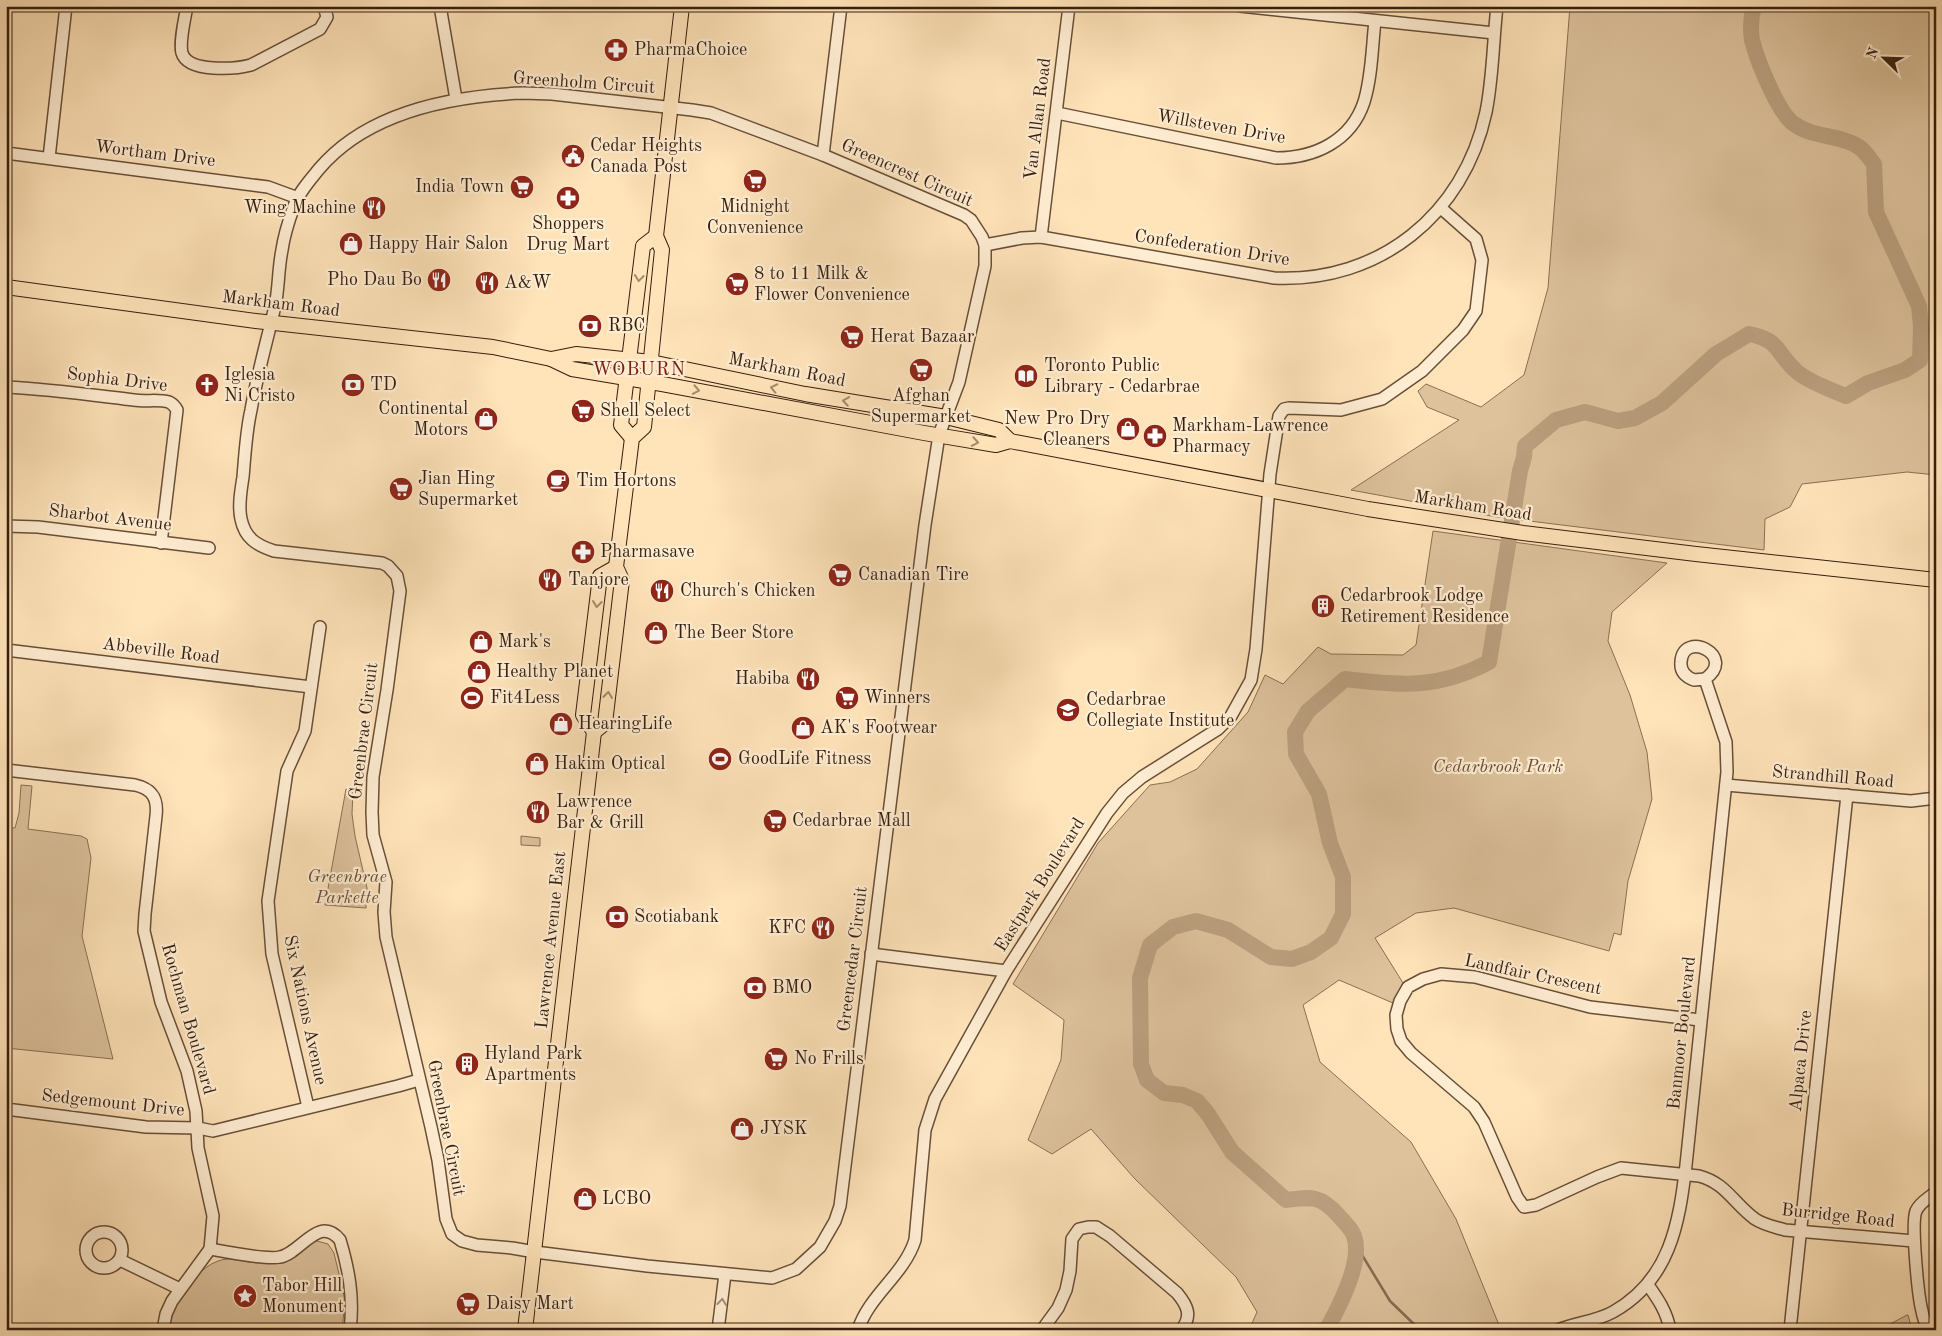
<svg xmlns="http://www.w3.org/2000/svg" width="1942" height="1336" viewBox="0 0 1942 1336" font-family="'Old Standard TT',serif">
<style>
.green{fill:#ddc29c;stroke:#8a7055}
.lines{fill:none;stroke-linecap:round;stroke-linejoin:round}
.stream{stroke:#866c52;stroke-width:2.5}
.river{stroke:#bba07f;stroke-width:16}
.minor-casing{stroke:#684f39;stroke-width:14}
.major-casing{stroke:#361e0e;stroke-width:16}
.minor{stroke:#ffedd2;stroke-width:11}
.major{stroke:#ffe3b9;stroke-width:14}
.oneway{stroke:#a58a6c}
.oneway2{stroke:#a5907a}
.labels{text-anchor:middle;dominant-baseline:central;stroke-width:4.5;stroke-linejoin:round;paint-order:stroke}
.poi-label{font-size:18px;fill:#361e0e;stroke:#ffedd2;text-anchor:start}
.street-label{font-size:18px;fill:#361e0e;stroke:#ffedd2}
.park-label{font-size:18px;font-style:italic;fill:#684f39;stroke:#ffedd2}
.neighbourhood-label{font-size:19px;letter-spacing:1px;fill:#7a1f14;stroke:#ffedd2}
</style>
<rect width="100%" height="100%" fill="#ffe3b9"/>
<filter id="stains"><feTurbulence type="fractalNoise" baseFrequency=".004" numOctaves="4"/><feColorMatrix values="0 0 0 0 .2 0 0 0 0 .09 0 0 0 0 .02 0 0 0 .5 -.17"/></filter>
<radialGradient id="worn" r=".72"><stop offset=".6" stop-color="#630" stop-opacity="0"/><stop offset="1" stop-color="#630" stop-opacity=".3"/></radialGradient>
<!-- green -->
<g class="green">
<path d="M1570,6H1936V475L1907,472L1802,484L1790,507L1765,519L1764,550L1497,517L1351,490L1459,420L1427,407L1418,391L1426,384L1481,407L1524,375L1548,288Z"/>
<path d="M1433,531L1667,563L1612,612L1608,641L1630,695L1647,752L1652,799L1628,881L1621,935L1614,933L1609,951L1454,908L1416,913L1375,938L1403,983L1393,1003L1339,980L1303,1005L1320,1062L1411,1142L1456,1219L1501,1330H1249L1257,1312L1236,1277L1135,1179L1091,1129L1052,1154L1028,1140L1061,1060L1064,1020L1013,984L1098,843L1150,785L1170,782L1197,769L1248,712L1265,675L1283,684L1318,647L1331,654L1403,655L1416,645Z"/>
<path d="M21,785L32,786L28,829L81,836L87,839L91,858L82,936L113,1059L6,1048V827L15,828L19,813Z"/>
<path d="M346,789L353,791L352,814L355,836L367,888L366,908L325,905Z"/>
<path d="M521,836L540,838V846L521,845Z"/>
<path d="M317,1241L328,1244L334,1253L343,1291L345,1301L342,1330H169C172,1304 199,1260 228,1259C240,1259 255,1265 266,1262C284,1257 300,1247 317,1241Z"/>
<path d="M1908,1315L1912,1330H1879L1907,1315Z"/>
</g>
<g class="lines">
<!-- stream -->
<path class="stream" d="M1356,1245L1390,1301L1420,1330"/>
<!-- river -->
<path class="river" d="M1323,1330L1328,1327C1340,1305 1363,1261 1354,1236C1352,1229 1343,1221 1338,1215C1320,1195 1311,1197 1286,1200L1232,1152L1208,1114L1197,1101L1183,1095L1164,1093L1147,1080L1141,1064L1140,978L1150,945L1173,927L1196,921L1228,930L1271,957L1292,959L1311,952L1331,938L1343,914V877L1330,843L1319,794L1296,754L1295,732L1308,711L1345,679C1401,686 1439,689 1489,662L1520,471L1524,457L1525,446L1556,420L1585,412L1618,421L1635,418L1662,403L1716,354L1749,334C1779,340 1775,350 1794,369C1803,379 1833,391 1846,396L1868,383L1905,370L1920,360L1921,326L1919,306L1876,212L1874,164C1870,159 1865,151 1859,147C1840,134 1813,138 1794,124C1778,113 1757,60 1752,40C1750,28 1751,17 1754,6"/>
<!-- minor casing -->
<g class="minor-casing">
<g id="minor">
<path d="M187,6C185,18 179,42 182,53C188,73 236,69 251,65L320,29L327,17L324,6"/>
<path d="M440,6L456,99"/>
<path d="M1240,6L1494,33"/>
<path d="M523,93L552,94L692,110L711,113L823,155L964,215L971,220L982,237L985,245V266L959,382L939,435L925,525L840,1206L835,1221L820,1247L796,1269L772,1278L647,1266L535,1252L512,1248L477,1245L462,1241L452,1234L446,1219L438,1160L431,1127L386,937L384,912L386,882L373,835L372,812L373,777L387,690L400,591L397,576L388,566L382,563L274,551C256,545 245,538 241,519C238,506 241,490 243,477C245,455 246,432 251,410C257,375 267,341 275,306C279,288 278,269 282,250C284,235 289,220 294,206C299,192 310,180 319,169C368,111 452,96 523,93Z"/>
<path d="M1057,113L1276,158C1315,158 1351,141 1364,102C1372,76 1372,47 1375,21"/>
<path d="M6,153L268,187L298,198"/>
<path d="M823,155L841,6"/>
<path d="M49,158L66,6"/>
<path d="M1041,237L1069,6"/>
<path d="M985,245L1022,238L1041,237L1274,278C1379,283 1464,215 1486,112C1493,78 1493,41 1497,6"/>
<path d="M6,387C49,389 92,395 134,400C145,402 158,399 169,402C173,404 175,406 177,410L161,543"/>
<path d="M6,526L38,527L209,548"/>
<path d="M6,650L311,687"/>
<path d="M6,770L135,785C153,789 158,799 156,816L145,914L144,931L161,1002L187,1071L196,1111L198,1148L213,1216L210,1249L172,1301L166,1314L163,1330"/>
<path d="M1726,785L1911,801L1936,798"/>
<path d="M871,954L1006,971"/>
<path d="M1700,1020L1590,1007L1475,977L1441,974L1423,979L1408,987L1400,1001L1396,1015L1397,1029L1401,1041L1411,1053L1474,1107L1484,1122L1517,1197L1524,1207L1536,1205L1597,1177L1621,1168L1699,1176C1726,1183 1734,1204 1755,1219C1764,1225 1775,1227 1785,1230L1914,1241"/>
<path d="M308,1107L272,954L268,901L287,771L305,731L320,627"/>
<path d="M6,1109L146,1127L198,1128L213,1131L398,1086L419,1080"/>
<circle cx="104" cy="1250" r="18"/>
<path d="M210,1249C226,1252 266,1260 280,1257C301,1253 319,1214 340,1240C349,1270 354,1298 350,1330"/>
<path d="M120,1260L180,1289"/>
<path d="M1648,1285C1658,1299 1667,1312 1670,1330"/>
<path d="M718,1330L725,1274"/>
<path d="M858,1330C869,1295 904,1275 915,1240L925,1130L935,1099L1006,971L1107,813L1123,793L1142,777L1218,729L1231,716L1251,680L1256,649L1270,474L1279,416L1284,409L1289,408L1341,410L1382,399L1422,371L1463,330L1476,311L1482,260L1476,239L1441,208"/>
<path d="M1042,1330L1058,1308L1066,1290L1070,1271L1072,1239L1079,1229L1088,1227H1096L1110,1236L1177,1293C1187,1305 1193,1316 1181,1330"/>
<path d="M1558,1330C1575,1323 1597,1321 1613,1312C1670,1280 1679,1224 1686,1165L1727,772L1726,742L1705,679C1738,656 1683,629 1681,662C1680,672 1686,677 1694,680L1705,679"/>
<path d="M1790,1330L1847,795"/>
<path d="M1928,1330C1926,1324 1923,1318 1922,1311C1918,1296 1911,1223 1916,1211C1920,1202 1929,1198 1936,1192"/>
</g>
</g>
<!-- major casing -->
<g class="major-casing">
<g id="major">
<path d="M6,287L256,321L493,347L551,359L572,369L662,384L924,433L996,445L1010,441L1368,509L1523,533L1696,554L1936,580"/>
<path d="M551,359L576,354L651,362L805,394L946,417L999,430L1010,441"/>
<path d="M632,438L621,425L643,246L656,236"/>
<path d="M594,732L605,723L622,580L616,567L632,438L644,427L662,250L656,236L682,6"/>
<path d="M525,1330L594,732L583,715L600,576L616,567"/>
</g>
</g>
<!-- minor -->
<use href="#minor" class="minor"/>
<!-- major -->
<use href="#major" class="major"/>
</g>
<!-- one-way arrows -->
<defs><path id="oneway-chevron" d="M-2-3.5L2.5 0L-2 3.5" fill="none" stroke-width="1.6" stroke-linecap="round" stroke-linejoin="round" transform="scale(1.25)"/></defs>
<g class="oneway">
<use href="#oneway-chevron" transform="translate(639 278) rotate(97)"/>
<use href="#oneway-chevron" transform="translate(774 388) rotate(-168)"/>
<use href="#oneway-chevron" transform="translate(696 390) rotate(11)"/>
<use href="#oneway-chevron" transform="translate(846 401) rotate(-171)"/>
<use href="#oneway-chevron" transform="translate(975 442) rotate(10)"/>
<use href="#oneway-chevron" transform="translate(597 604) rotate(97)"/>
<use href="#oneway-chevron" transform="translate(608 695) rotate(-83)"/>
</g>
<use class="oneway2" href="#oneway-chevron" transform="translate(722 1302) rotate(-83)"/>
<!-- icons -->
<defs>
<g id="pharmacy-disc" transform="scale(1.25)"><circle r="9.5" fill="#8f2418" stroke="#ffedd2"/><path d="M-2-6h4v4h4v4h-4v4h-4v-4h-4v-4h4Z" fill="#fff"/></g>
<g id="civic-disc" transform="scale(1.25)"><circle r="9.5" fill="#8f2418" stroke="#ffedd2"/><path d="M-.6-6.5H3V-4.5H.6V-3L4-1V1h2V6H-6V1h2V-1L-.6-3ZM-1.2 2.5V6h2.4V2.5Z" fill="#fff"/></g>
<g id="supermarket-disc" transform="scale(1.25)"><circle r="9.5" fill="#8f2418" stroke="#ffedd2"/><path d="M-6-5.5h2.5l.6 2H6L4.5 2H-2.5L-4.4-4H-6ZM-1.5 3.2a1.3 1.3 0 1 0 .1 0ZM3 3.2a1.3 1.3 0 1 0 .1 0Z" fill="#fff"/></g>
<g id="restaurant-disc" transform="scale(1.25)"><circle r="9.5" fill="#8f2418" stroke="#ffedd2"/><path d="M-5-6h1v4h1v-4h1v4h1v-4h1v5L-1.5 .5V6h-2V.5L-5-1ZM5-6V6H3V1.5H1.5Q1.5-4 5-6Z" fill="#fff"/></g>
<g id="shop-disc" transform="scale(1.25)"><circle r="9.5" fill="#8f2418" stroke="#ffedd2"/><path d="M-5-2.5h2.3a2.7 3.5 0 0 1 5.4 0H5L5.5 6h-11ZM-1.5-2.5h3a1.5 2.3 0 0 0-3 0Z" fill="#fff"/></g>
<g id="bank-disc" transform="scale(1.25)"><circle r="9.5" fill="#8f2418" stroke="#ffedd2"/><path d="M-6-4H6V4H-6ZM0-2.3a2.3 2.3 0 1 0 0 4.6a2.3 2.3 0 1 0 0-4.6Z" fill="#fff"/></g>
<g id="library-disc" transform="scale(1.25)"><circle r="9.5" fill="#8f2418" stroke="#ffedd2"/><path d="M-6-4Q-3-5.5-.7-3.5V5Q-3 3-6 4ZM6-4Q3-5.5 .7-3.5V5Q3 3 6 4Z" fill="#fff"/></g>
<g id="church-disc" transform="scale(1.25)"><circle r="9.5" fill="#8f2418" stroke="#ffedd2"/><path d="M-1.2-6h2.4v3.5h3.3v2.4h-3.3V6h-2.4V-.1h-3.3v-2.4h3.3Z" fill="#fff"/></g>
<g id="cafe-disc" transform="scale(1.25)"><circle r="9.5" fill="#8f2418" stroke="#ffedd2"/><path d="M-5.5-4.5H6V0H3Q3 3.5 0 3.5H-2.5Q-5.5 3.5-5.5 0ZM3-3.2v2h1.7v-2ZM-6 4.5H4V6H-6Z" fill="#fff"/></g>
<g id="building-disc" transform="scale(1.25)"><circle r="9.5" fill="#8f2418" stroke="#ffedd2"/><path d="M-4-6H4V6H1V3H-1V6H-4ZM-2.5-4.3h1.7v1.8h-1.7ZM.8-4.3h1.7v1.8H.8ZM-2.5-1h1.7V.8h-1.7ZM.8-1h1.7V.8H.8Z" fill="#fff"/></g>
<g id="stadium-disc" transform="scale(1.25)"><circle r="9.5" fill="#8f2418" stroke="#ffedd2"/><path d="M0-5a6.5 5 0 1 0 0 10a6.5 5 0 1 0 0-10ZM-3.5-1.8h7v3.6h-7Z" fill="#fff"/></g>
<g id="school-disc" transform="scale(1.25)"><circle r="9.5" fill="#8f2418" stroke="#ffedd2"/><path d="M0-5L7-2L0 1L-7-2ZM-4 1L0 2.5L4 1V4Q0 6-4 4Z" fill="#fff"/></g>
<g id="sight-disc" transform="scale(1.25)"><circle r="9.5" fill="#8f2418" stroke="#ffedd2"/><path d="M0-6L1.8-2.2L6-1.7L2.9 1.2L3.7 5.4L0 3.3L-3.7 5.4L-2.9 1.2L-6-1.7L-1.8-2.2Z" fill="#fff"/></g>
</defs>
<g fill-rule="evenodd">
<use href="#pharmacy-disc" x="616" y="50"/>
<use href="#civic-disc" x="573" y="156"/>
<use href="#supermarket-disc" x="755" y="181"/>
<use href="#supermarket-disc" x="522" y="187"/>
<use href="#pharmacy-disc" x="568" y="198"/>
<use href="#restaurant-disc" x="374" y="208"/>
<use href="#shop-disc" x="351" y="244"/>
<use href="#restaurant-disc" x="439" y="280"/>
<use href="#restaurant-disc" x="487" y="283"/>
<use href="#supermarket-disc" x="737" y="284"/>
<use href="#bank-disc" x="590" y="326"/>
<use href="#supermarket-disc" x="852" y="337"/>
<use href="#supermarket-disc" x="921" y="370"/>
<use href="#library-disc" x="1026" y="376"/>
<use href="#church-disc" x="207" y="385"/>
<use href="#bank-disc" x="353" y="385"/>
<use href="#supermarket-disc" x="583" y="411"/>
<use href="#shop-disc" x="486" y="419"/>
<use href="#shop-disc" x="1128" y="429"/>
<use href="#pharmacy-disc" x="1155" y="436"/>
<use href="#cafe-disc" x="558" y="481"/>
<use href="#supermarket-disc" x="401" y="489"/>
<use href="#pharmacy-disc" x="583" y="552"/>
<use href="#supermarket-disc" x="840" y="575"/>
<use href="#restaurant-disc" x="550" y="580"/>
<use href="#restaurant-disc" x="662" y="591"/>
<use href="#building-disc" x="1323" y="606"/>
<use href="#shop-disc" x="656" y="633"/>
<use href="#shop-disc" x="481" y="642"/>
<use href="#shop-disc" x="479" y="672"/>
<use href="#restaurant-disc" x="808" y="679"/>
<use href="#stadium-disc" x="472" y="698"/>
<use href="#supermarket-disc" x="847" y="698"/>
<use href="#school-disc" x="1068" y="710"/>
<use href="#shop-disc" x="561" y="724"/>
<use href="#shop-disc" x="803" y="728"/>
<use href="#stadium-disc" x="720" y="759"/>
<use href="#shop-disc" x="537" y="764"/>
<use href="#restaurant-disc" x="538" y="812"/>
<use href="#supermarket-disc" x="775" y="821"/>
<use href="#bank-disc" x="617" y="917"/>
<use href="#restaurant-disc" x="823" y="928"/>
<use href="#bank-disc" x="755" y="988"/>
<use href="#supermarket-disc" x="776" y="1059"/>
<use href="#building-disc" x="467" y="1064"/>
<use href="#shop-disc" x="742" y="1129"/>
<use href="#shop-disc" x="585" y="1199"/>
<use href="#sight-disc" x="245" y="1296"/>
<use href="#supermarket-disc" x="468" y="1304"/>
</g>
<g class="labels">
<!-- poi labels -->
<g class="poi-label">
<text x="634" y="50">PharmaChoice</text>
<text x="590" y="146">Cedar Heights<tspan x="590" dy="21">Canada Post</tspan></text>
<text x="504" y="187" text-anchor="end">India Town</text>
<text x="755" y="207" text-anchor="middle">Midnight<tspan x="755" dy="21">Convenience</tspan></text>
<text x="356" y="208" text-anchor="end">Wing Machine</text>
<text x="568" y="224" text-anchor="middle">Shoppers<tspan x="568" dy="21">Drug Mart</tspan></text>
<text x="368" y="244">Happy Hair Salon</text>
<text x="754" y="274">8 to 11 Milk &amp;<tspan x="754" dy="21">Flower Convenience</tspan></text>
<text x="422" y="280" text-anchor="end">Pho Dau Bo</text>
<text x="504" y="283">A&amp;W</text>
<text x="608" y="326">RBC</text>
<text x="870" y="337">Herat Bazaar</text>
<text x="1044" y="366">Toronto Public<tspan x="1044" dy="21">Library - Cedarbrae</tspan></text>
<text x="224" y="375">Iglesia<tspan x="224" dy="21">Ni Cristo</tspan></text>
<text x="370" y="385">TD</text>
<text x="921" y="396" text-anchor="middle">Afghan<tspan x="921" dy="21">Supermarket</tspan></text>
<text x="468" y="409" text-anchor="end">Continental<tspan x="468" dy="21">Motors</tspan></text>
<text x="600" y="411">Shell Select</text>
<text x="1110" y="419" text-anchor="end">New Pro Dry<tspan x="1110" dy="21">Cleaners</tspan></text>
<text x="1172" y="426">Markham-Lawrence<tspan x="1172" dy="21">Pharmacy</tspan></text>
<text x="418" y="479">Jian Hing<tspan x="418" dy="21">Supermarket</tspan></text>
<text x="576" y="481">Tim Hortons</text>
<text x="600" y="552">Pharmasave</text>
<text x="858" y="575">Canadian Tire</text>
<text x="568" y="580">Tanjore</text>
<text x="680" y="591">Church's Chicken</text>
<text x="1340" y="596">Cedarbrook Lodge<tspan x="1340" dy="21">Retirement Residence</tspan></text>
<text x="674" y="633">The Beer Store</text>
<text x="498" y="642">Mark's</text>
<text x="496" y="672">Healthy Planet</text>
<text x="790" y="679" text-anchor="end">Habiba</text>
<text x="490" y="698">Fit4Less</text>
<text x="864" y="698">Winners</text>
<text x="1086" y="700">Cedarbrae<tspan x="1086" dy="21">Collegiate Institute</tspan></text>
<text x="578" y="724">HearingLife</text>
<text x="820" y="728">AK's Footwear</text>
<text x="738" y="759">GoodLife Fitness</text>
<text x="554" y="764">Hakim Optical</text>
<text x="556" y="802">Lawrence<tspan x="556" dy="21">Bar &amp; Grill</tspan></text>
<text x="792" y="821">Cedarbrae Mall</text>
<text x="634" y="917">Scotiabank</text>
<text x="806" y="928" text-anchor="end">KFC</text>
<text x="772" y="988">BMO</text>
<text x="484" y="1054">Hyland Park<tspan x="484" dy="21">Apartments</tspan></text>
<text x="794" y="1059">No Frills</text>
<text x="760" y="1129">JYSK</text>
<text x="602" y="1199">LCBO</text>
<text x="262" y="1286">Tabor Hill<tspan x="262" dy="21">Monument</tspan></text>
<text x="486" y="1304">Daisy Mart</text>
</g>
<!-- street labels -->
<g class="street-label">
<text transform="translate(584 83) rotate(4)">Greenholm Circuit</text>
<text transform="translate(1038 119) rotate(-83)">Van Allan Road</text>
<text transform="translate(1221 127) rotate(10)">Willsteven Drive</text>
<text transform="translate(155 154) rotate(7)">Wortham Drive</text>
<text transform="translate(907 173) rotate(24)">Greencrest Circuit</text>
<text transform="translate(1212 248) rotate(9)">Confederation Drive</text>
<text transform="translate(281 304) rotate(7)">Markham Road</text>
<text transform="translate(787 370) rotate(11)">Markham Road</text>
<text transform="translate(117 380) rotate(7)">Sophia Drive</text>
<text transform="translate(1473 506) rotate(9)">Markham Road</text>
<text transform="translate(110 518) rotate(7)">Sharbot Avenue</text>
<text transform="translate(161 651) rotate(7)">Abbeville Road</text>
<text transform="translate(364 731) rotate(-83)">Greenbrae Circuit</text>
<text transform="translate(1833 777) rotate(5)">Strandhill Road</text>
<text transform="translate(1040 885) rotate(-58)">Eastpark Boulevard</text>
<text transform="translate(551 940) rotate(-84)">Lawrence Avenue East</text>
<text transform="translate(853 959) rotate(-83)">Greencedar Circuit</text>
<text transform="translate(1533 975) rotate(12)">Landfair Crescent</text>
<text transform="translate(305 1010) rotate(78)">Six Nations Avenue</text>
<text transform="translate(188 1019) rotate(74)">Rochman Boulevard</text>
<text transform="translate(1682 1033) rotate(-84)">Banmoor Boulevard</text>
<text transform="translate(1801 1061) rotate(-84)">Alpaca Drive</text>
<text transform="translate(113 1103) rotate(6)">Sedgemount Drive</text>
<text transform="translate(446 1128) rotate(79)">Greenbrae Circuit</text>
<text transform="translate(1838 1216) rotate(6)">Burridge Road</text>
</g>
<!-- park labels -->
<g class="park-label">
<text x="1498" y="767">Cedarbrook Park</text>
<text x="347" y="877">Greenbrae<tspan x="347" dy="21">Parkette</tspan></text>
</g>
<!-- neighbourhood labels -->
<g class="neighbourhood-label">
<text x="639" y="370">WOBURN</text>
</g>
</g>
<!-- margin -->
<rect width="1942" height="1336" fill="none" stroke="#ffe3b9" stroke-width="25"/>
<rect x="8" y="8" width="1927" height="1321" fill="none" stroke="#361e0e" stroke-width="2.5"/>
<rect x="12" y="12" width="1917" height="1311" fill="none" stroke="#361e0e"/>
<!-- north arrow -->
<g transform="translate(1884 58) rotate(293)" stroke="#ffedd2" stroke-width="4" paint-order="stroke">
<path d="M0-4L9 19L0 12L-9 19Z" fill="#361e0e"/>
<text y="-8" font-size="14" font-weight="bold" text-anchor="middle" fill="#361e0e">N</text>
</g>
<rect width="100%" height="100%" filter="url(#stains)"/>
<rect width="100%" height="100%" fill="url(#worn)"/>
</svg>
